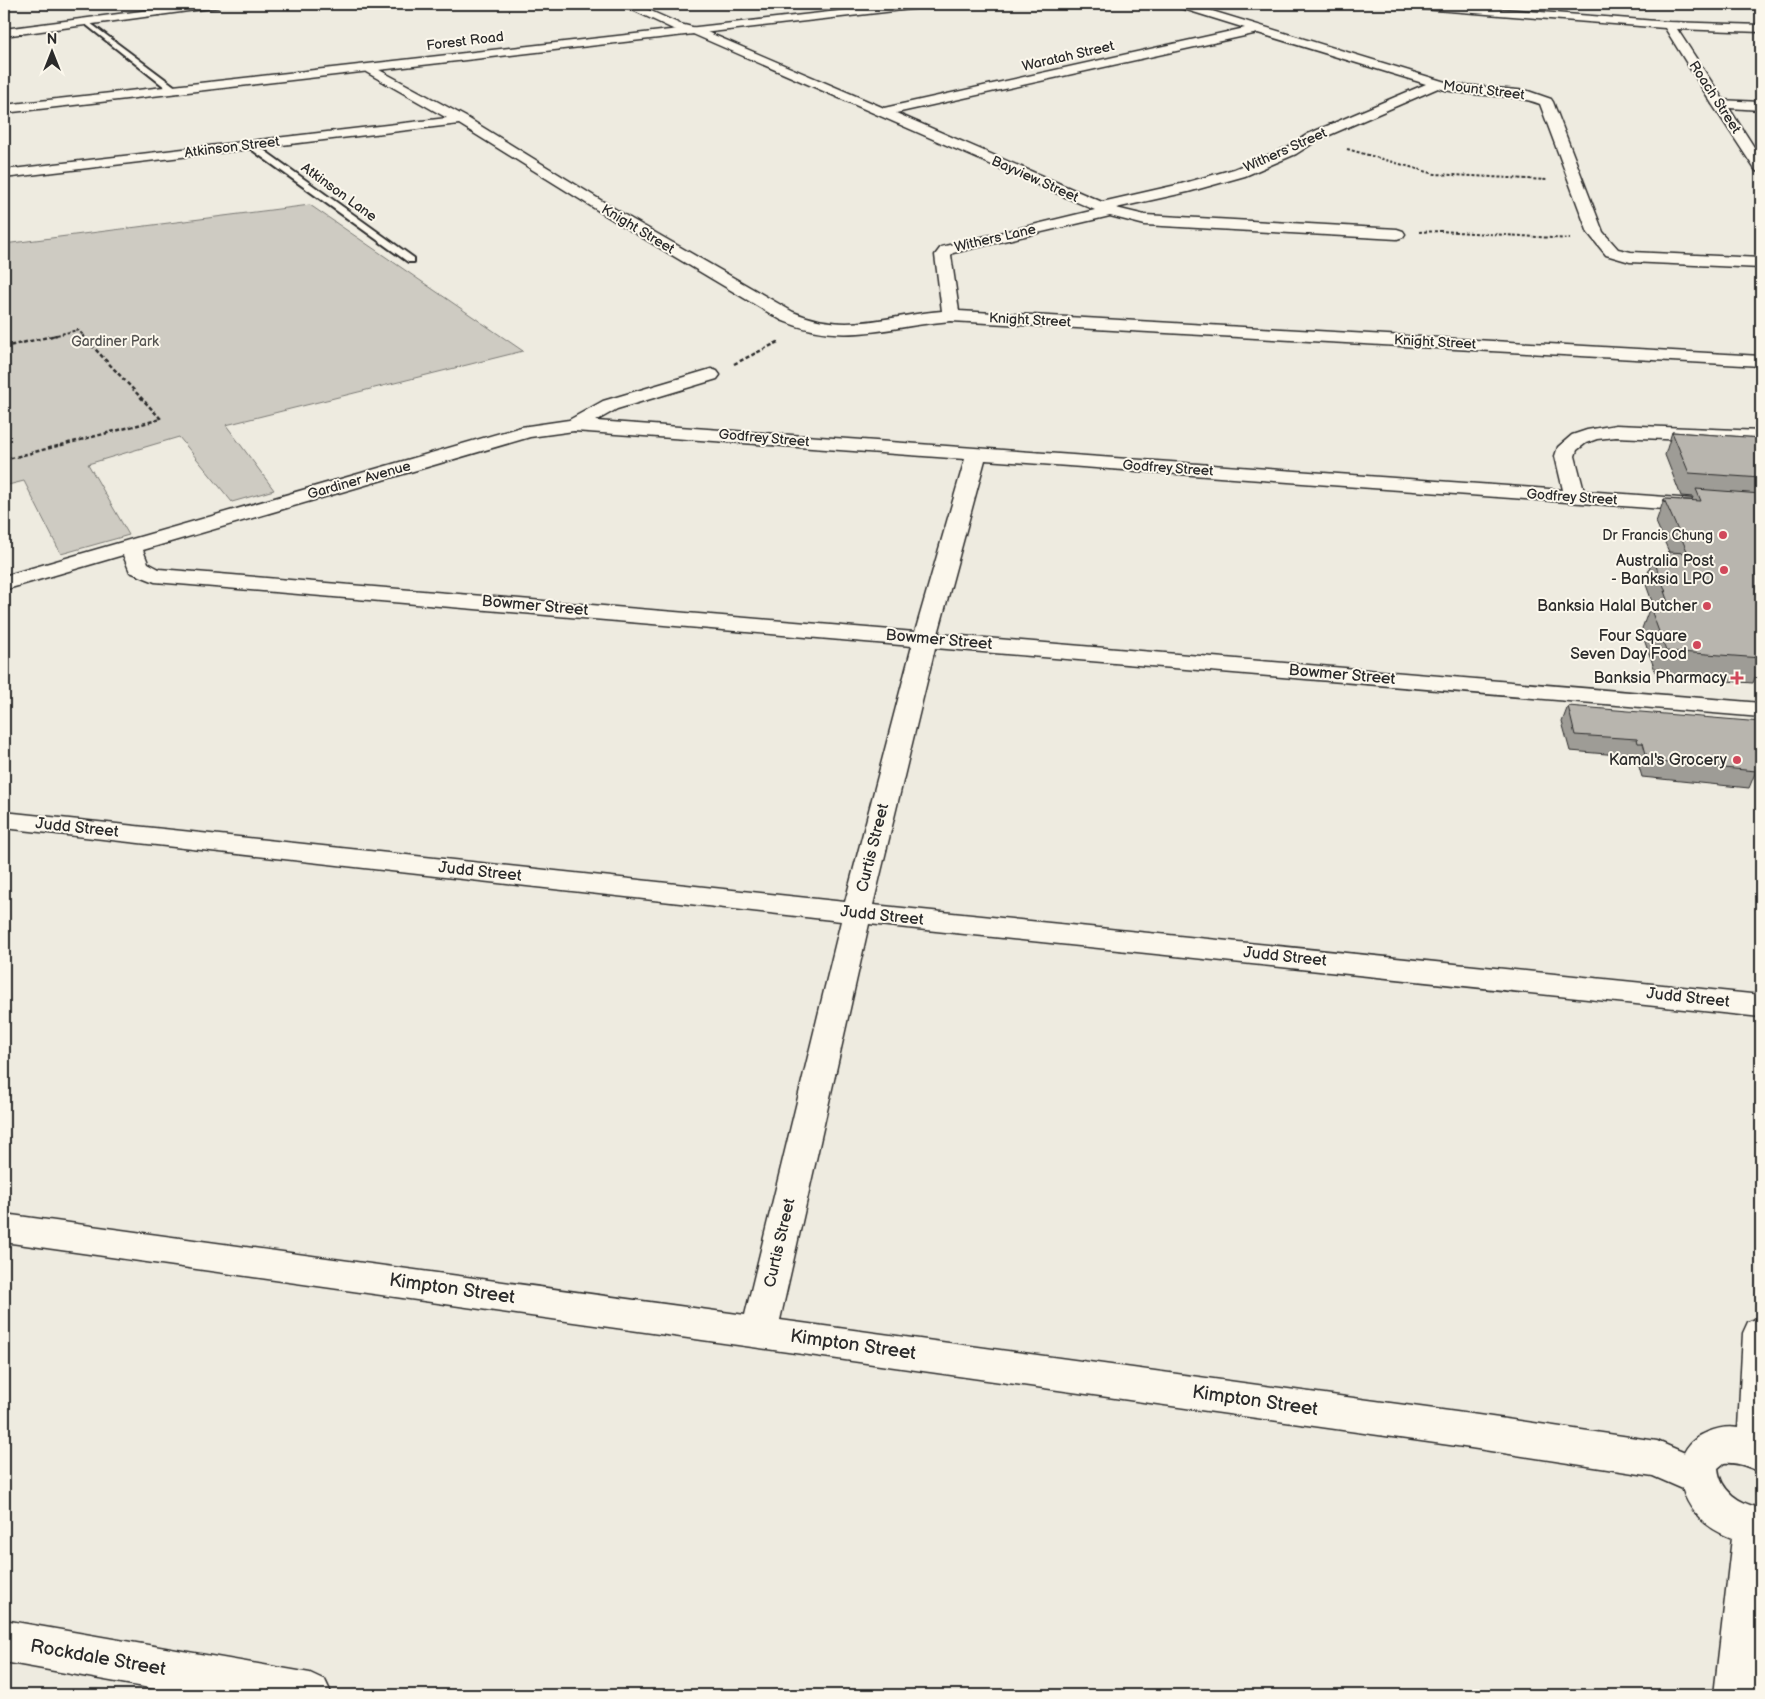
<svg xmlns="http://www.w3.org/2000/svg" width="1765" height="1699" viewBox="0 0 1765 1699" font-family="'Balsamiq Sans',sans-serif">
<style>
.green{fill:#cecbc2;stroke:#7c7b76}
.lines{fill:none;stroke-linecap:round;stroke-linejoin:round}
.service-casing{stroke:#2b2b2b;stroke-width:4}
.minor-casing{stroke:#2b2b2b;stroke-width:3}
.tertiary-casing{stroke:#2b2b2b;stroke-width:3}
.primary-casing{stroke:#2b2b2b;stroke-width:3}
.path-far1{stroke:#2b2b2b;stroke-width:2;stroke-dasharray:3 2;stroke-linecap:butt}
.path{stroke:#2b2b2b;stroke-width:2.5;stroke-dasharray:4 2.5;stroke-linecap:butt}
.service{fill:#fbf7ec;fill-rule:evenodd}
.minor{fill:#fbf7ec;fill-rule:evenodd}
.tertiary{fill:#fbf7ec;fill-rule:evenodd}
.primary{fill:#fbf7ec;fill-rule:evenodd}
.wall{fill:#9e9c96;stroke:#2b2b2b}
.building{fill:#b8b5ae;stroke:#2b2b2b}
.poi-dot{fill:#d1495b;stroke:#fbf7ec;stroke-width:2}
.labels{text-anchor:middle;dominant-baseline:central;stroke-width:4;stroke-linejoin:round;paint-order:stroke}
.far-street-label{font-size:14px;fill:#2b2b2b;stroke:#fbf7ec}
.far-park-label{font-size:14px;fill:#545351;stroke:#fbf7ec}
.far-poi-label{font-size:14px;fill:#2b2b2b;stroke:#fbf7ec;text-anchor:end}
.poi-label{font-size:16px;fill:#2b2b2b;stroke:#fbf7ec;text-anchor:end}
.street-label{font-size:16px;fill:#2b2b2b;stroke:#fbf7ec}
.near-street-label{font-size:19px;fill:#2b2b2b;stroke:#fbf7ec}
</style>
<rect width="100%" height="100%" fill="#eeebe0"/>
<filter id="ink" filterUnits="userSpaceOnUse"><feTurbulence type="fractalNoise" baseFrequency=".02" numOctaves="2"/><feDisplacementMap in="SourceGraphic" scale="10" xChannelSelector="R" yChannelSelector="G"/><feConvolveMatrix kernelMatrix="1 2 1 2 8 2 1 2 1" color-interpolation-filters="sRGB"/></filter>
<g filter="url(#ink)">
<!-- green -->
<path class="green" d="M310,205L523,351L226,425L274,490L232,502L179,437L88,464L129,535L61,554L24,481L4,486V244Z"/>
<g class="lines">
<!-- service casing -->
<g class="service-casing">
<g id="service">
<path d="M86,20L177,88V92H171L84,23L83,22Z"/>
<path d="M248,143H254L414,258V262H408L248,147Z"/>
</g>
</g>
<!-- minor casing -->
<g class="minor-casing">
<g id="minor">
<path d="M142,4H155L166,12L160,15Z"/>
<path d="M620,4H635L680,24L700,29L884,108L1245,28L1174,6L1173,4H1189L1452,84L1528,91L1551,99L1553,102L1603,232L1618,249L1631,252L1761,258V268L1630,262L1606,255L1588,233L1540,104C1508,92 1471,98 1438,88L1318,140L1296,154L1245,176L1188,192L1116,208L1145,215L1397,229L1403,231L1405,234L1403,237L1397,239L1145,225L1110,216L953,253L951,255L959,311L1761,356V366L951,321C887,326 844,347 781,320L618,223L459,124L4,178V170L447,118L366,72L364,69L370,65L466,117L628,217L793,312C846,335 888,315 942,311L935,255L941,247L1095,210L693,34L673,29ZM1258,33L1426,84L1308,134L1286,148L1234,169L1181,184L1102,202L896,113Z"/>
<path d="M1391,4H1438L1669,22L1761,25V32L1677,29L1726,104L1719,108L1712,104L1665,28L1397,7Z"/>
<path d="M711,369L717,371L720,375L717,379L617,409L596,421L1563,490L1555,456L1558,447L1572,435L1587,430L1616,425L1761,431V443L1616,437L1597,439L1586,443L1577,450L1575,456L1584,491L1761,504V516L985,460L938,634L1761,703V717L935,648L873,905L1761,995V1017L869,924L780,1320L1471,1414L1657,1441L1713,1465L1719,1478L1713,1491L1699,1496L1653,1476L1471,1448L4,1242V1214L745,1315L841,921L4,828V812L845,902L912,646L155,582L130,572L123,555L4,590V576L521,427L569,420L603,401ZM574,431L965,459L915,632L159,569L148,563L143,550L530,437Z"/>
<path d="M4,1620L310,1673L325,1680L332,1695H189L4,1662Z"/>
</g>
</g>
<!-- tertiary casing -->
<g class="tertiary-casing">
<g id="tertiary">
<path d="M195,4H224L218,7L4,36V29Z"/>
<path d="M1719,100L1761,102V110L1729,108L1761,158V172L1756,171L1712,104Z"/>
<path d="M1761,1317V1472C1748,1467 1738,1462 1724,1463L1718,1468C1720,1491 1740,1504 1761,1508V1658L1758,1695H1714L1732,1538C1719,1533 1708,1527 1699,1517C1675,1492 1669,1447 1708,1432C1718,1428 1727,1426 1738,1428L1743,1333L1748,1322Z"/>
</g>
</g>
<!-- primary casing -->
<g class="primary-casing">
<path id="primary" d="M901,4H935L929,7L4,113V105Z"/>
</g>
<!-- path-far1 -->
<g class="path-far1">
<path d="M1347,149L1435,174L1547,180"/>
<path d="M1419,232L1440,231L1570,239"/>
<path d="M52,336L78,330L84,336"/>
</g>
<!-- path -->
<g class="path">
<path d="M4,347L57,335"/>
<path d="M734,364L780,341"/>
<path d="M4,460L161,419L82,335"/>
</g>
<!-- service -->
<use href="#service" class="service"/>
<!-- minor -->
<use href="#minor" class="minor"/>
<!-- tertiary -->
<use href="#tertiary" class="tertiary"/>
<!-- primary -->
<use href="#primary" class="primary"/>
</g>
<!-- wall -->
<g class="wall">
<path d="M1672,432L1761,438V662L1753,683L1657,676L1641,631L1650,607H1654L1645,582L1653,558L1665,559L1667,552H1669L1656,522L1664,499L1692,500L1693,497L1681,496L1665,455Z"/>
<path d="M1568,706L1756,771L1749,788L1642,777L1637,760L1632,759L1631,756L1570,751L1562,722Z"/>
</g>
<!-- building -->
<g class="building">
<path d="M1672,432L1761,438V478L1689,473Z"/>
<path d="M1696,489L1761,494V658L1666,651L1650,607L1670,608L1664,591L1666,592L1653,558L1670,559L1667,552L1688,553L1664,499L1701,501Z"/>
<path d="M1568,706L1761,722L1756,771L1648,761L1643,743H1638L1637,739L1575,735Z"/>
</g>
</g>
<!-- markers -->
<g class="poi-dot">
<circle cx="1723" cy="535" r="5"/>
<circle cx="1724" cy="570" r="5"/>
<circle cx="1707" cy="606" r="5"/>
<circle cx="1697" cy="645" r="5"/>
<path d="M1734.5 670.5h5v5h5v5h-5v5h-5v-5h-5v-5h5z"/>
<circle cx="1737" cy="760" r="5"/>
</g>
<g class="labels">
<!-- far-street labels -->
<g class="far-street-label">
<text transform="translate(465 41) rotate(-7)">Forest Road</text>
<text transform="translate(1068 56) rotate(-13)">Waratah Street</text>
<text transform="translate(1484 90) rotate(7)">Mount Street</text>
<text transform="translate(1715 97) rotate(57)">Roach Street</text>
<text transform="translate(232 147) rotate(-7)">Atkinson Street</text>
<text transform="translate(1285 150) rotate(-24)">Withers Street</text>
<text transform="translate(1035 179) rotate(24)">Bayview Street</text>
<text transform="translate(339 192) rotate(36)">Atkinson Lane</text>
<text transform="translate(638 229) rotate(31)">Knight Street</text>
<text transform="translate(995 238) rotate(-13)">Withers Lane</text>
<text transform="translate(1030 320) rotate(3)">Knight Street</text>
<text transform="translate(1435 342) rotate(3)">Knight Street</text>
<text transform="translate(764 438) rotate(5)">Godfrey Street</text>
<text transform="translate(1168 468) rotate(4)">Godfrey Street</text>
<text transform="translate(359 480) rotate(-16)">Gardiner Avenue</text>
<text transform="translate(1572 497) rotate(4)">Godfrey Street</text>
</g>
<!-- far-park labels -->
<g class="far-park-label">
<text x="115" y="341">Gardiner Park</text>
</g>
<!-- far-poi labels -->
<g class="far-poi-label">
<text x="1713" y="535">Dr Francis Chung</text>
</g>
<!-- poi labels -->
<g class="poi-label">
<text x="1714" y="561">Australia Post<tspan x="1714" dy="18">- Banksia LPO</tspan></text>
<text x="1697" y="606">Banksia Halal Butcher</text>
<text x="1687" y="636">Four Square<tspan x="1687" dy="18">Seven Day Food</tspan></text>
<text x="1727" y="678">Banksia Pharmacy</text>
<text x="1727" y="760">Kamal's Grocery</text>
</g>
<!-- street labels -->
<g class="street-label">
<text transform="translate(535 606) rotate(5)">Bowmer Street</text>
<text transform="translate(939 640) rotate(5)">Bowmer Street</text>
<text transform="translate(1342 675) rotate(5)">Bowmer Street</text>
<text transform="translate(77 828) rotate(6)">Judd Street</text>
<text transform="translate(873 848) rotate(-76)">Curtis Street</text>
<text transform="translate(480 872) rotate(6)">Judd Street</text>
<text transform="translate(882 916) rotate(6)">Judd Street</text>
<text transform="translate(1285 957) rotate(6)">Judd Street</text>
<text transform="translate(1688 998) rotate(6)">Judd Street</text>
<text transform="translate(780 1243) rotate(-77)">Curtis Street</text>
</g>
<!-- near-street labels -->
<g class="near-street-label">
<text transform="translate(452 1289) rotate(8)">Kimpton Street</text>
<text transform="translate(853 1345) rotate(8)">Kimpton Street</text>
<text transform="translate(1255 1401) rotate(8)">Kimpton Street</text>
<text transform="translate(98 1658) rotate(10)">Rockdale Street</text>
</g>
</g>
<!-- margin -->
<rect width="1765" height="1699" fill="none" stroke="#fbf7ec" stroke-width="20"/>
<rect x="10" y="10" width="1745" height="1679" fill="none" stroke="#2b2b2b" stroke-width="2" filter="url(#ink)"/>
<!-- north arrow -->
<g transform="translate(52 52)" stroke="#fbf7ec" stroke-width="4" paint-order="stroke">
<path d="M0-4L9 19L0 12L-9 19Z" fill="#2b2b2b"/>
<text y="-8" font-size="14" font-weight="bold" text-anchor="middle" fill="#2b2b2b">N</text>
</g>
</svg>
